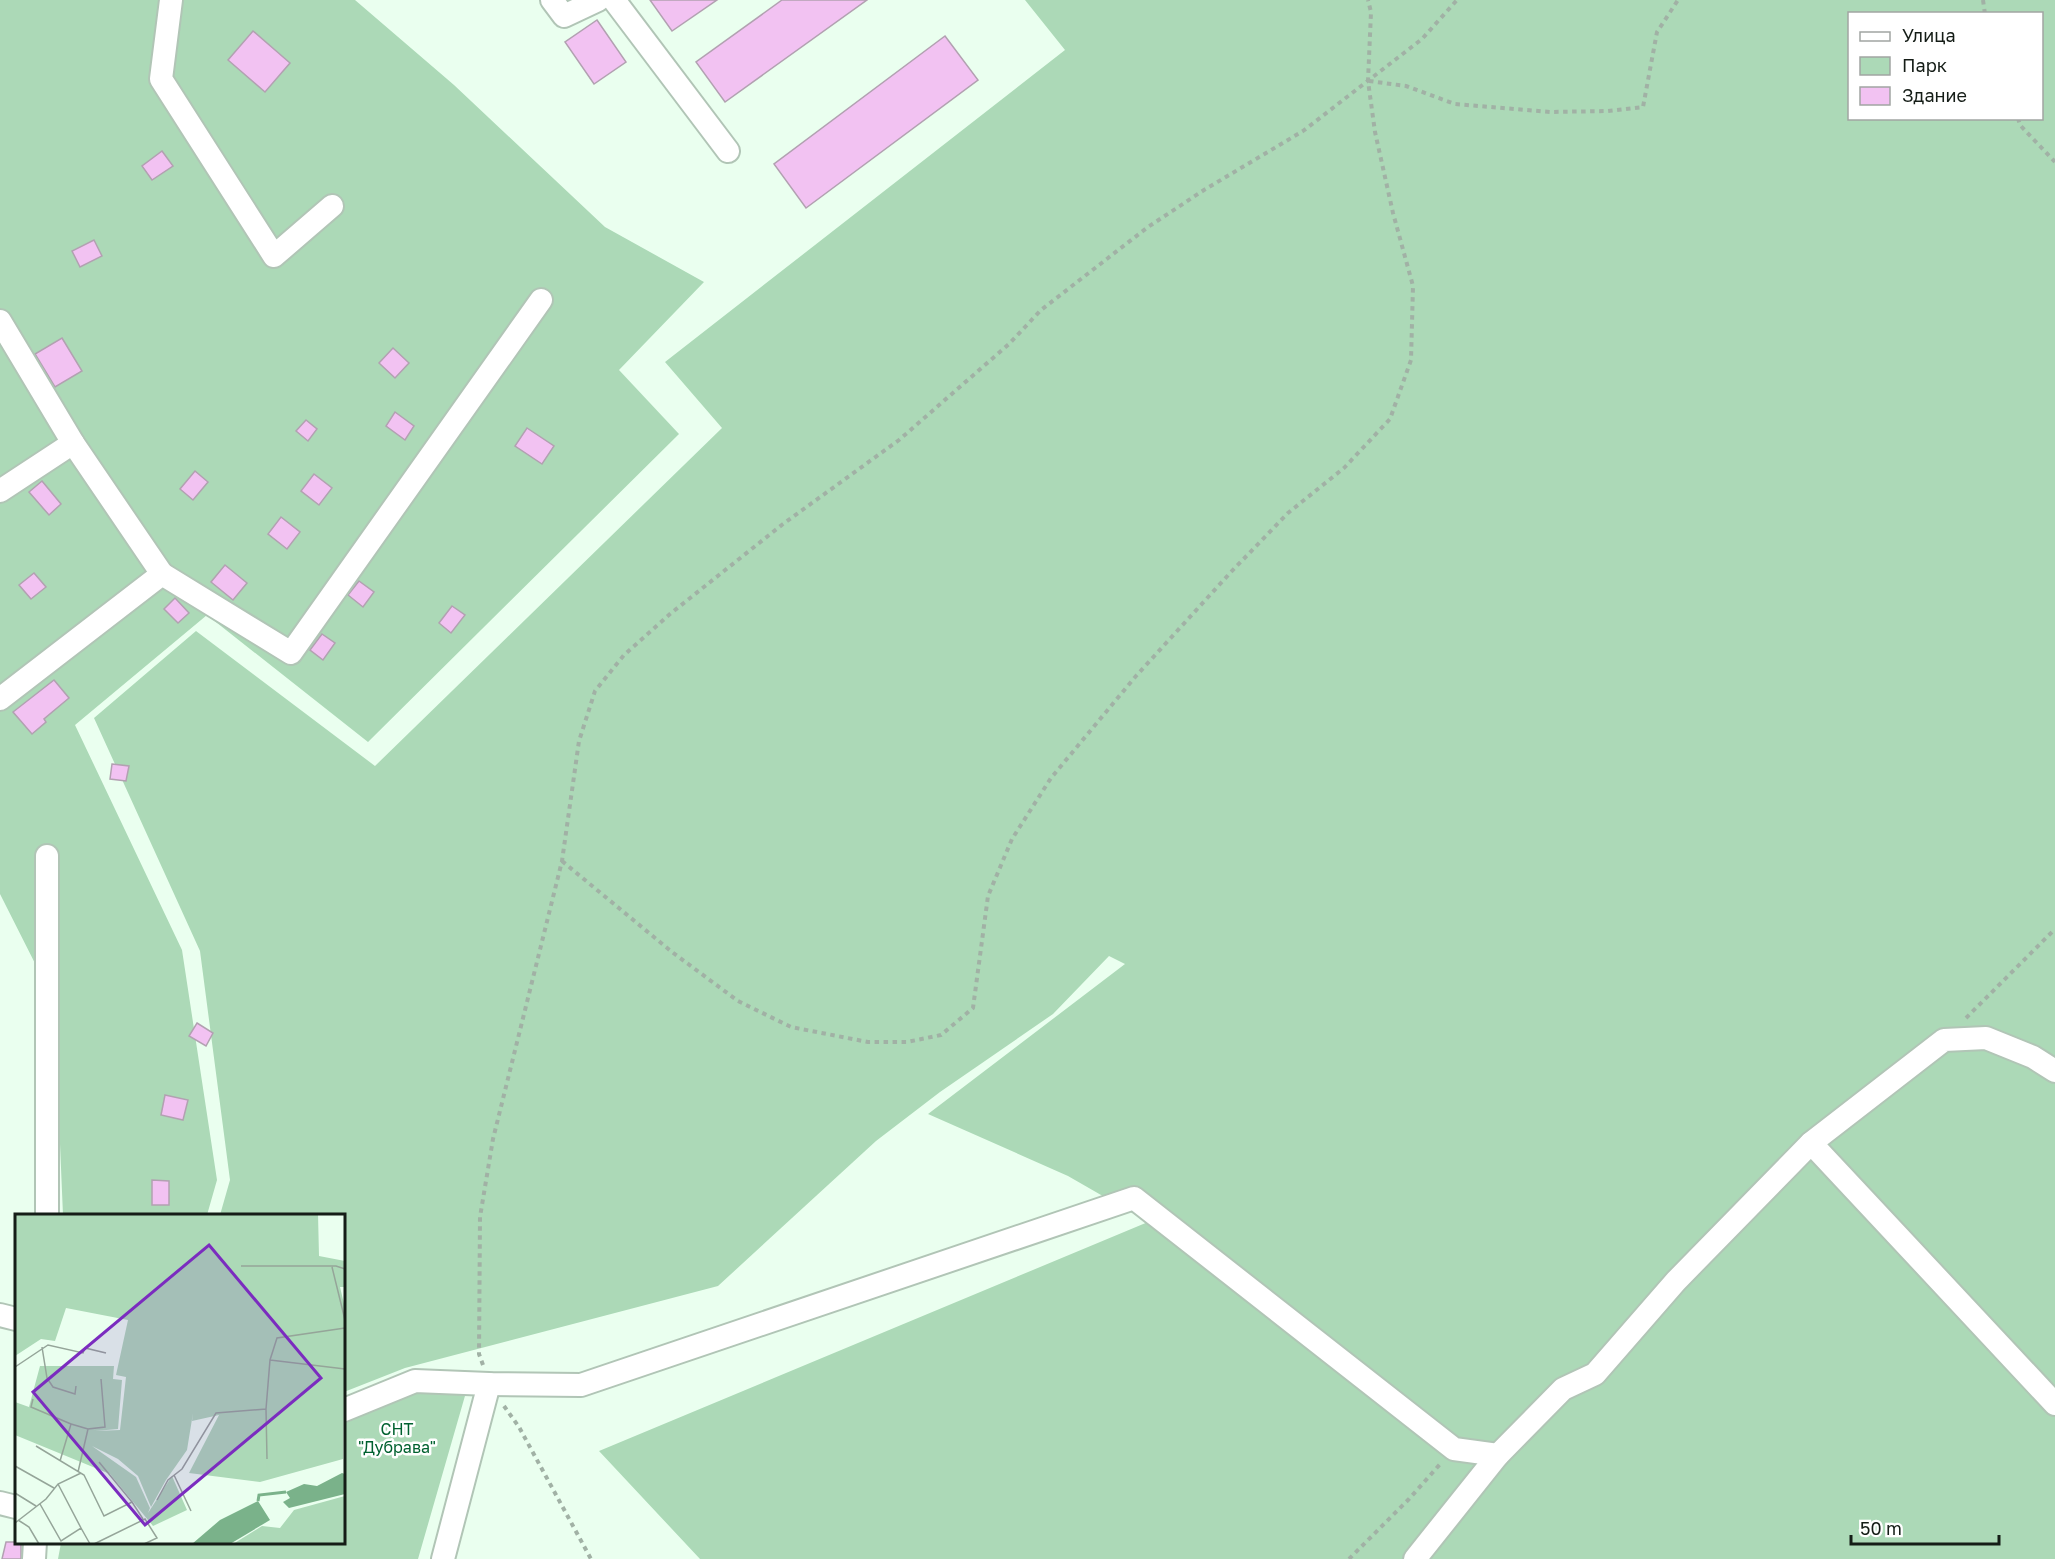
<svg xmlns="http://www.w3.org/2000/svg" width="2055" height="1559" viewBox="0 0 2055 1559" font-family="'Golos Text',sans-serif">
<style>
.green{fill:#acd9b7;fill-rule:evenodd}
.building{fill:#f2c2f2;stroke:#b2a1b1;stroke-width:1.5}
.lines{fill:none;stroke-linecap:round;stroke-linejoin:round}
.minor-casing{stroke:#b1c5b6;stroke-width:26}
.path{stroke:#a1b1a5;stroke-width:4;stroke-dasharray:4.5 4.5;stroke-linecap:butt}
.minor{stroke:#fff;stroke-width:22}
.labels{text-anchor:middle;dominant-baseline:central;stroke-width:5;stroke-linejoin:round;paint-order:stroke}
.park-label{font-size:16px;fill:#00612f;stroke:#fff}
.inset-river{fill:none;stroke:#7ab28a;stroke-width:3}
.inset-road{fill:none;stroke:#95a599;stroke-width:1.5}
.view{fill:#7b2cbf;fill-opacity:0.15;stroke:#7b2cbf;stroke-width:3}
.inset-edge{fill:none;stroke:#151d17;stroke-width:3}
</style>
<rect width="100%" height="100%" fill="#eaffef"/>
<!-- green -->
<g class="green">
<path d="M0,0H355L454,85L605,227L704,282L619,370L679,434L368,742L207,615L75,725L182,950L217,1180L207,1215H63L54,1001L0,894Z"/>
<path d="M1025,0H2055V1559H700L599,1451L1148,1222L1068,1176L928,1114L1125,964L1109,956L1053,1014L940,1092L876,1141L718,1286L405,1368L344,1392V1216L220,1215L230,1180L200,951L94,718L196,631L375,766L722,428L665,362L1065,50ZM1850,14H2042V118H1850Z"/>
<path d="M471,1375L418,1559H58L61,1543L344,1542V1402Z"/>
</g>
<!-- building -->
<g class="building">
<path d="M650,0H717L672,31Z"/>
<path d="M782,0H867L725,102L696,62Z"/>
<path d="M597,20L626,62L594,84L565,42Z"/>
<path d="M253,31L290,63L265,92L228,60Z"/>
<path d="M945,36L978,80L806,208L774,164Z"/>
<path d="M162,151L173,166L152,180L142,166Z"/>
<path d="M94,240L102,256L80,267L72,251Z"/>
<path d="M62,338L82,371L55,387L35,354Z"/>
<path d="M393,348L409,363L395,378L379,363Z"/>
<path d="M395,412L414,426L405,440L386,426Z"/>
<path d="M306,420L317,429L308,441L296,431Z"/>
<path d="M527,428L554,446L542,464L515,446Z"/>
<path d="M195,471L208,482L193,500L180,489Z"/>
<path d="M314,474L332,488L319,505L301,491Z"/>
<path d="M42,481L61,504L49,515L29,492Z"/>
<path d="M281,517L300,532L287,549L268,534Z"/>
<path d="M225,565L247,583L233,600L211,582Z"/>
<path d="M34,573L46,587L31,599L19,585Z"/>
<path d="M359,581L374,592L363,607L348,595Z"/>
<path d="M175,598L189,613L178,623L164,609Z"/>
<path d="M452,606L465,615L451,633L439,623Z"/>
<path d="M322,634L335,643L323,660L310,650Z"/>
<path d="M54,680L69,698L44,719L46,722L32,734L13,712Z"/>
<path d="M112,764L129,766L126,781L110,779Z"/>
<path d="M197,1023L213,1033L206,1046L189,1036Z"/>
<path d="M165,1095L188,1100L183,1120L161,1115Z"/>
<path d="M152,1180L169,1181V1205H152Z"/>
<path d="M6,1542H21V1559H2Z"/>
</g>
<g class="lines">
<!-- minor casing -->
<g class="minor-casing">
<g id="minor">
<path d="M171,0L161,79L274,256L332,206"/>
<path d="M552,0L564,16L598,0"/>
<path d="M614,0L728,151"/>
<path d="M0,321L73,443"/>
<path d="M0,491L73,443L162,574"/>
<path d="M0,699L162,574L291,653L541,300"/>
<path d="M1811,1143L2055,1404"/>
<path d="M47,1216V856"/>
<path d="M0,1315L16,1319"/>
<path d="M344,1410L415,1381L489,1384L581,1385L1134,1198L1454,1449L1498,1455L1563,1389L1595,1374L1676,1281L1811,1143L1944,1040L1986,1038L2033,1057L2055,1071"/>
<path d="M0,1503L16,1507"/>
<path d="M34,1559L35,1542"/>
<path d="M443,1559L489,1384"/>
<path d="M1415,1559L1498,1455"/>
</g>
</g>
<!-- path -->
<g class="path">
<path d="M1983,0L1985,14"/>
<path d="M1369,81L1406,86L1455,104L1550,112L1608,111L1643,107L1657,32L1678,0"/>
<path d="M2018,118L2020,125L2055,162"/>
<path d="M562,861L672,952L738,1001L791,1027L868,1042H907L941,1035L973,1008L988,896L1012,839L1051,778L1136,676L1231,572L1288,513L1344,468L1390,419L1411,360L1413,286L1393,213L1375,132L1368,81L1371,12L1368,0"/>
<path d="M1966,1018L2055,929"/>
<path d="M483,1365L479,1354L480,1217L493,1139L562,861L579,741L595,691L624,655L670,614L783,524L899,440L1009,344L1041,310L1148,227L1204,190L1303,131L1422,39L1457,0"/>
<path d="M504,1406L519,1427L591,1559"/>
<path d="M1349,1559L1409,1499L1442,1462"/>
</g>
<!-- minor -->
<use href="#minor" class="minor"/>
</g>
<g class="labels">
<!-- park labels -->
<g class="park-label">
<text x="397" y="1429">СНТ<tspan x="397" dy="18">"Дубрава"</tspan></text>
</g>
</g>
<!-- overview -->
<g transform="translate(15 1214)">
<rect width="330" height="330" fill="#eaffef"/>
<path d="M0,0H303L304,42L330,47V73H325L330,94L328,245L245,268L174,259L204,201L177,207L178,199L172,236L151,266L136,293L123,262L103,245L77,232L121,263L135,294L133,299L157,262L172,296L138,312L95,260L0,221V188L14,193L25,152H99L98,165L107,166L103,215L80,217L105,216L111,163L101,161L113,106L51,94L40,127L26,125L0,142ZM330,282V330H218L247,312L265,314L279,296Z" fill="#acd9b7"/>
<path d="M327,259L330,260V280L274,294L268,288L275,284L271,278L289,270L302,272ZM243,287L255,306L215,330H177L205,306Z" fill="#7ab28a"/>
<path class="inset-river" d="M243,287L244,281L271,278"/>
<path class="inset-road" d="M226,52H321L330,55M317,53L330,106M27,133L32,164L38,173L60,180L61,172M255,146L330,155M0,153L33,131L68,139L70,134L91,139M18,185L16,193L56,210M251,195L252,245M21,232L69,261L89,302L117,288L128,305M45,247L56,210L73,215M84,248L117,288M0,252L39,274M63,258L73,215L90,213L86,165M159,261L176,297M43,270L66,314M0,279L21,292M142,286L153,266L167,255L201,199L251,195L255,146L262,124L330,114M25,290L46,327L66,314L75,330M3,306L14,313L24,330M0,309L31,285L43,270L66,259M79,330L130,305L142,324L129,330"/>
<path class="view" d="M194,31L306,164L130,311L18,178Z"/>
<rect width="330" height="330" class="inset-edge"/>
</g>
<!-- legend -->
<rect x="1848" y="12" width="195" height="108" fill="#ffffff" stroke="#a1a5a2" stroke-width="1.5"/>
<rect x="1860" y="32" width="30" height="9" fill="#ffffff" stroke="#a1a5a2" stroke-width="1.5"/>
<text x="1902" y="42" font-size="18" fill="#151d17">Улица</text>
<rect x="1860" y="57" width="30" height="18" fill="#acd9b7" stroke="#a1a5a2" stroke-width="1.5"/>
<text x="1902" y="72" font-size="18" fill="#151d17">Парк</text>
<rect x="1860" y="87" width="30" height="18" fill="#f2c2f2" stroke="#a1a5a2" stroke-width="1.5"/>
<text x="1902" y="102" font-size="18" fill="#151d17">Здание</text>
<!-- scale -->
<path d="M1851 1535v9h148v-9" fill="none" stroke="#151d17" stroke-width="3"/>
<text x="1860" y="1535" font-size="18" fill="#151d17" stroke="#ffffff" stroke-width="4.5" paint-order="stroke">50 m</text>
</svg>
